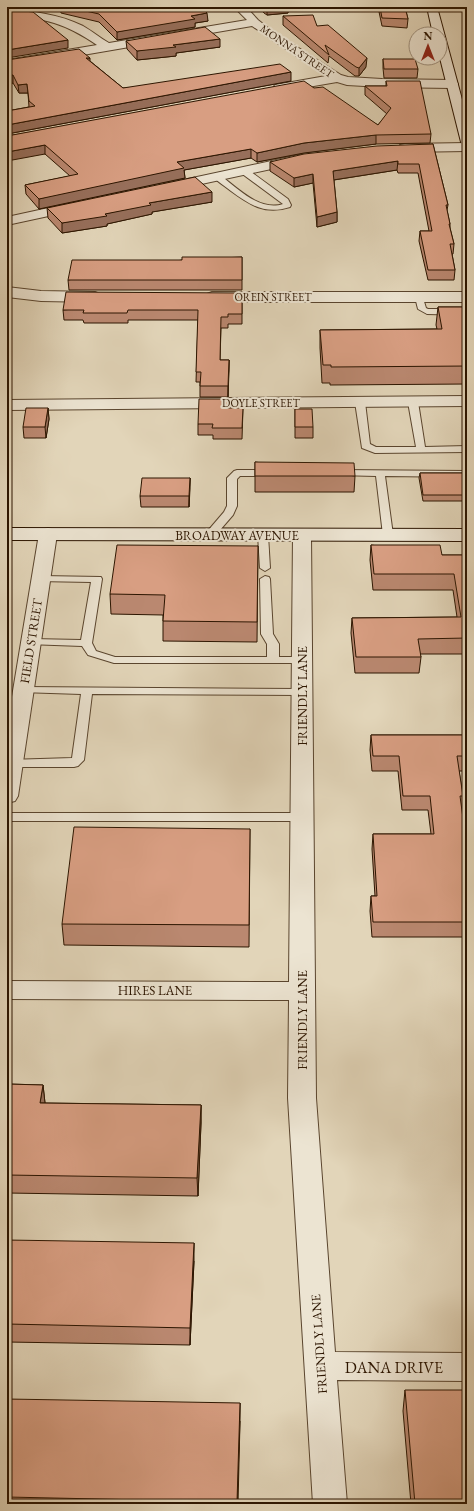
<svg xmlns="http://www.w3.org/2000/svg" width="474" height="1511" viewBox="0 0 474 1511" font-family="'EB Garamond',serif">
<style>
.lines{fill:none;stroke-linecap:round;stroke-linejoin:round}
.lane-casing{stroke:#5a452e;stroke-width:2}
.street-casing{stroke:#5a452e;stroke-width:2}
.secondary-casing{stroke:#2c1500;stroke-width:2}
.lane{fill:#ece4d2;fill-rule:evenodd}
.street{fill:#ece4d2;fill-rule:evenodd}
.secondary{fill:#ece4d2;fill-rule:evenodd}
.wall{fill:#ba8870;stroke:#2c1500}
.shaded-wall{fill:#976f5b;stroke:#2c1500}
.building{fill:#d89e82;stroke:#2c1500}
.labels{text-anchor:middle;dominant-baseline:central;stroke-width:4;stroke-linejoin:round;paint-order:stroke}
.far-street-label{font-size:11px;fill:#2c1500;stroke:#ece4d2}
.street-label{font-size:13px;fill:#2c1500;stroke:#ece4d2}
.near-street-label{font-size:16px;fill:#2c1500;stroke:#ece4d2}
</style>
<rect width="100%" height="100%" fill="#e2d5b9"/>
<filter id="stains"><feTurbulence type="fractalNoise" baseFrequency=".005" numOctaves="4"/><feColorMatrix values="0 0 0 0 .2 0 0 0 0 .09 0 0 0 0 .02 0 0 0 .5 -.17"/></filter>
<radialGradient id="worn" r=".72"><stop offset=".6" stop-color="#630" stop-opacity="0"/><stop offset="1" stop-color="#630" stop-opacity=".3"/></radialGradient>
<g class="lines">
<!-- lane casing -->
<g class="lane-casing">
<g id="lane">
<path d="M241,169H247L288,199L291,205L290,207C265,215 250,205 231,191C225,186 218,182 213,177L217,175H220C237,188 260,212 283,204L241,173Z"/>
<path d="M416,295H422L426,308L428,309H467V315L427,314L418,309L415,297Z"/>
<path d="M360,399L365,402L370,444L376,447H416L408,402L413,399L418,402L425,447L467,446V452L375,453L362,448L355,402Z"/>
<path d="M237,470H270L275,473L270,476H240L237,479V506L233,515L214,537H206L205,535L206,533L224,512L227,506V478L234,471Z"/>
<path d="M339,470L467,471V477L385,476L393,535L388,538L383,535L376,476L336,475L334,473Z"/>
<path d="M263,532L268,535L270,568L265,571L260,568L258,535Z"/>
<path d="M41,576L101,577L102,579L92,643L96,651L115,657H267V644L261,634L260,579L265,576L269,577L270,579L273,634L279,644V657H302L308,660L302,663H114L88,655L82,646L27,644L25,642L31,639L81,640L91,582L37,581L36,579Z"/>
<path d="M24,687L302,689L306,690L308,692L306,694L302,695L92,694L84,760L78,766L74,767H12L8,766V760L72,758L81,694L20,692L18,690L20,688Z"/>
<path d="M7,813H302L306,814L308,817L306,820L302,821H7Z"/>
</g>
</g>
<!-- street casing -->
<g class="street-casing">
<g id="street">
<path d="M234,7H246L258,20L272,31L341,75L348,77L382,79L452,80L456,81L458,84L456,87L452,88L382,87L347,85L337,82L279,92L275,91L273,88L275,85L326,76L252,26L7,68V60L97,45C65,23 45,18 7,16V10C33,11 59,14 83,26C92,31 100,38 109,43L247,20Z"/>
<path d="M467,143V151L405,152L400,151L399,148L400,145L405,144Z"/>
<path d="M299,155L304,156L306,159L304,162L169,191L164,190L162,187L164,184L169,183Z"/>
<path d="M76,202L81,203L83,206L81,209L7,225V217Z"/>
<path d="M7,287L41,291L95,292L100,294L103,297L100,300L95,302L41,301L7,297Z"/>
<path d="M212,292H467V302H212L207,300L204,297L207,294Z"/>
<path d="M467,396V406L7,410V400Z"/>
<path d="M48,528L55,530L57,534L18,796L15,801L7,803V727L39,534L41,530Z"/>
<path d="M302,529L309,531L311,535L316,1098L335,1352L467,1353V1381L337,1380L347,1504H313L288,1098L289,1000L7,999V981L289,982L293,535L295,531Z"/>
</g>
</g>
<!-- secondary casing -->
<g class="secondary-casing">
<g id="secondary">
<path d="M427,7H437L467,118V146L462,145L461,142L440,58V34H433Z"/>
<path d="M7,528L467,529V541L7,540Z"/>
</g>
</g>
<!-- lane -->
<use href="#lane" class="lane"/>
<!-- street -->
<use href="#street" class="street"/>
<!-- secondary -->
<use href="#secondary" class="secondary"/>
</g>
<!-- wall -->
<g class="wall">
<rect x="7" y="7" width="13" height="2"/>
<path d="M60,7H202L208,21L195,23V27L117,40L99,22L61,13Z"/>
<path d="M259,7H288V13L267,15L264,13Z"/>
<path d="M378,7H405L408,19L407,28L382,26Z"/>
<path d="M462,7H467V24Z"/>
<path d="M283,16L317,26L366,67L359,76H355L329,56L328,63L283,25Z"/>
<path d="M465,37H467V55L464,45Z"/>
<path d="M126,41L220,47L176,53V56L137,60L127,49Z"/>
<path d="M383,59L418,69L417,78H384L383,68Z"/>
<path d="M7,60L90,61L123,88L291,81L7,134V111L29,107L28,93H19L13,83L7,84Z"/>
<path d="M386,81L431,134L430,143L376,144L304,153L257,162L251,158L184,170L185,178L39,209L26,194L25,185L70,176L45,154L7,136L314,88L378,125L387,114L365,95V86H386Z"/>
<path d="M433,144L448,205L447,210L450,224V228L454,244L453,254H452L455,270L454,280H428L419,241L420,231H429L418,173H398L397,170L334,180L337,212V222L317,227L313,183L294,187L270,171V162Z"/>
<path d="M212,202L152,212V214L107,224V226L62,233L48,218L47,208Z"/>
<path d="M242,257V290H69L68,280L182,260Z"/>
<path d="M242,293V324H228V328H221L220,360H229L228,397H200V382H196L198,320H128V323H84L83,320H64L63,310Z"/>
<path d="M438,307H467V384L330,385V383H322L320,348V330L437,329L436,325Z"/>
<path d="M48,408L49,419L46,438H24L23,427Z"/>
<path d="M228,408H243L242,439H213V435H198V424Z"/>
<path d="M295,409L313,427V438H295Z"/>
<path d="M255,462L355,476L354,492H255Z"/>
<path d="M420,473H467V501H423L419,478Z"/>
<path d="M190,478L189,507H141L140,496Z"/>
<path d="M371,545L442,555H467V654H420L421,657L419,673H355L351,633L352,618L457,617L453,590H373L370,560Z"/>
<path d="M258,546L257,642L163,641V615L111,614L110,594Z"/>
<path d="M371,735H467V771H459L463,796L462,808L467,848V937H372L370,911L371,896H375L372,849L373,834H431L428,810H402L398,771H372L370,750Z"/>
<path d="M250,829L249,947L64,945L62,924Z"/>
<path d="M7,1084L43,1085L45,1103L201,1105V1123L198,1196L7,1193Z"/>
<path d="M7,1240L194,1261L190,1345L7,1342Z"/>
<path d="M405,1390L467,1504H411L403,1411Z"/>
<path d="M7,1399L240,1421L238,1504H7Z"/>
</g>
<!-- shaded-wall -->
<g class="shaded-wall">
<path d="M267,7H288V13L267,15Z"/>
<path d="M207,13L208,21L195,23V27L117,40V32L191,16Z"/>
<path d="M220,39V47L176,53V56L137,60V51L173,45Z"/>
<path d="M68,40V48L7,58V50Z"/>
<path d="M86,58H90V66Z"/>
<path d="M367,58L366,67L359,76V68Z"/>
<path d="M291,72V81L7,134V125Z"/>
<path d="M7,75H13V83L7,84Z"/>
<path d="M27,84L28,93H19L18,85Z"/>
<path d="M376,135V144L304,153L257,162V153L304,143Z"/>
<path d="M45,145V154L7,161V152Z"/>
<path d="M251,149V158L184,170L185,178L39,209V199L177,162Z"/>
<path d="M398,161L397,170L333,180V171Z"/>
<path d="M313,174V183L294,187V178Z"/>
<path d="M212,192V202L152,212V214L107,224V226L62,233V223L105,214L149,203Z"/>
<path d="M337,212V222L317,227V217Z"/>
<path d="M229,360V371L228,397V386Z"/>
<path d="M48,408L49,419L46,438L45,427Z"/>
<path d="M190,478V489L189,507V496Z"/>
<path d="M43,1085L45,1103H40Z"/>
<path d="M201,1105V1123L198,1196L197,1178Z"/>
<path d="M194,1243V1261L190,1345V1328Z"/>
<path d="M240,1403V1421L237,1504Z"/>
</g>
<!-- building -->
<g class="building">
<path d="M68,7H202L207,13L191,16L195,19L117,32L99,14Z"/>
<path d="M380,7H405L408,19L382,18Z"/>
<path d="M465,7H467V14Z"/>
<path d="M7,9L33,12L68,40L7,50Z"/>
<path d="M313,15L317,26L328,25L367,58L359,68L356,67L325,45L329,55L283,16Z"/>
<path d="M205,27L220,39L173,45L176,47L137,51L126,41Z"/>
<path d="M465,37H467V44Z"/>
<path d="M79,49L90,58H86L123,88L280,64L291,72L7,125V111L35,106L29,101L27,84L18,85L13,75H7V60Z"/>
<path d="M383,59H415L418,69H384Z"/>
<path d="M304,81L314,88L323,87L378,125L391,108L365,86H387L386,81H420L431,134L376,135L304,143L257,153L251,149L177,162L184,168L39,199L25,185L78,174L45,145L7,152V136Z"/>
<path d="M433,144L448,205H446L450,224H449L454,244H450L455,270H428L420,231H432L419,164H398V161L333,171L337,212L317,217L313,174L294,178L270,162L304,154L377,146Z"/>
<path d="M195,177L212,192L149,203L151,205L105,214L107,216L62,223L47,208Z"/>
<path d="M182,257H242V280H68L72,260H182Z"/>
<path d="M66,292L242,293V314H228V317H221L220,360H229L228,386H200L201,372H196L198,310H128L127,313H83L84,310H63Z"/>
<path d="M438,307H467V366L331,367V365H323L320,330L442,329Z"/>
<path d="M199,399H228L227,408H243L242,428H212L213,424H198Z"/>
<path d="M26,408H48L45,427H23Z"/>
<path d="M295,409H312L313,427H295Z"/>
<path d="M255,462L354,463L355,476H255Z"/>
<path d="M420,473H467V495H423Z"/>
<path d="M142,478H190L189,496H140Z"/>
<path d="M117,545L258,546L257,622L163,621L165,595L110,594Z"/>
<path d="M371,545H440L442,555H467V638L418,639L421,657H356L352,618L461,617L454,574H374Z"/>
<path d="M371,735H467V756H457L463,796H460L467,848V922H373L371,896H377L373,834H434L430,796H403L399,756H373Z"/>
<path d="M74,827L250,829L249,925L62,924Z"/>
<path d="M7,1084L43,1085L40,1103L201,1105L197,1178L7,1175Z"/>
<path d="M7,1240L194,1243L190,1328L7,1324Z"/>
<path d="M405,1390H467V1504H415Z"/>
<path d="M7,1399L240,1403L237,1502L7,1497Z"/>
</g>
<g class="labels">
<!-- far-street labels -->
<g class="far-street-label">
<text transform="translate(297 51) rotate(34)">MONNA STREET</text>
<text x="273" y="297">OREIN STREET</text>
<text x="261" y="403">DOYLE STREET</text>
</g>
<!-- street labels -->
<g class="street-label">
<text x="237" y="535">BROADWAY AVENUE</text>
<text transform="translate(31 641) rotate(-81)">FIELD STREET</text>
<text transform="translate(302 696) rotate(-90)">FRIENDLY LANE</text>
<text x="155" y="990">HIRES LANE</text>
<text transform="translate(302 1020) rotate(-90)">FRIENDLY LANE</text>
<text transform="translate(319 1344) rotate(-94)">FRIENDLY LANE</text>
</g>
<!-- near-street labels -->
<g class="near-street-label">
<text x="394" y="1367">DANA DRIVE</text>
</g>
</g>
<!-- margin -->
<rect width="474" height="1511" fill="none" stroke="#e2d5b9" stroke-width="24"/>
<rect x="8" y="8" width="458" height="1495" fill="none" stroke="#2c1500" stroke-width="2"/>
<rect x="12" y="12" width="450" height="1487" fill="none" stroke="#2c1500"/>
<!-- north arrow -->
<g transform="translate(428 46)"><circle r="19" fill="#ece4d2" stroke="#9f917e"/>
<path d="M0-3L7 15L0 10L-7 15Z" fill="#8f2418"/>
<text y="-6" font-size="11" font-weight="bold" text-anchor="middle" fill="#2c1500">N</text>
</g>
<rect width="100%" height="100%" filter="url(#stains)"/>
<rect width="100%" height="100%" fill="url(#worn)"/>
</svg>
